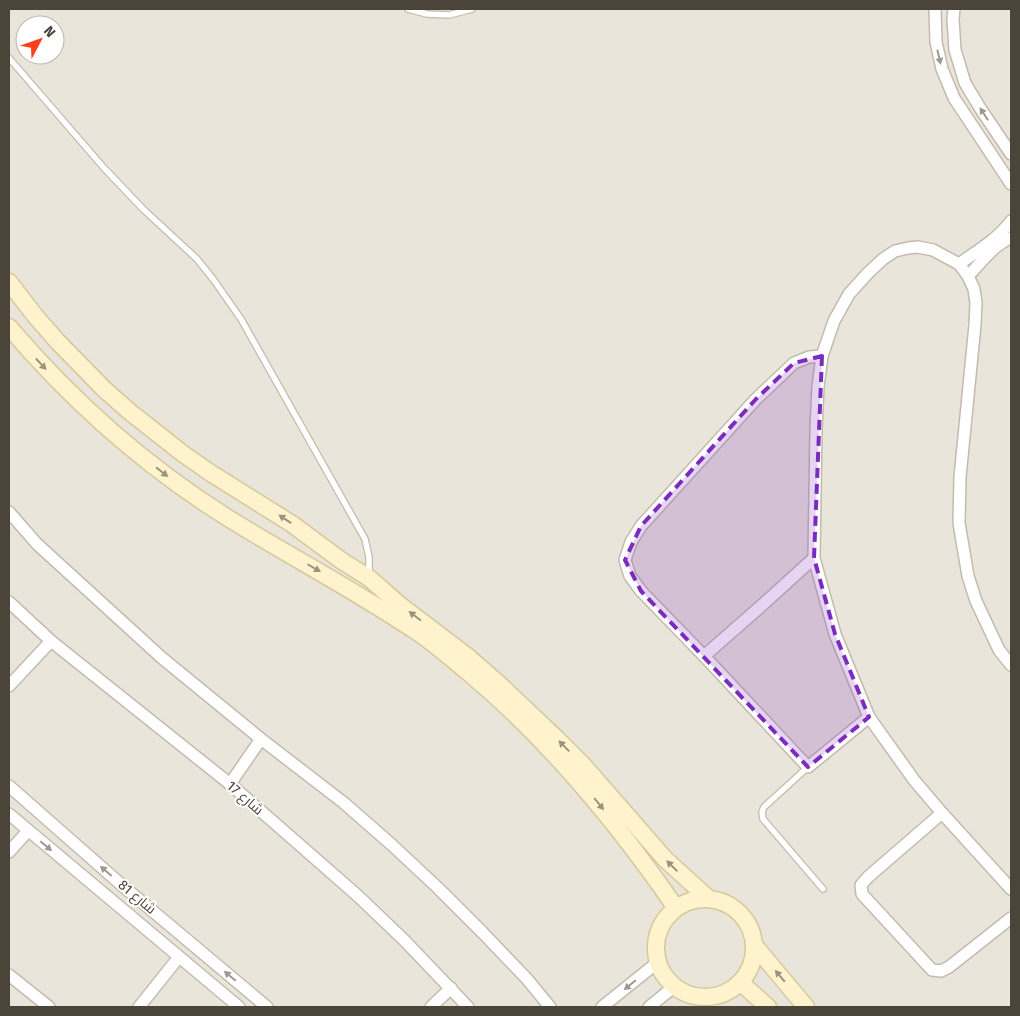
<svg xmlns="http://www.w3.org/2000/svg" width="1020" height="1016" viewBox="0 0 1020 1016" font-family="'Fira Sans',Cairo,sans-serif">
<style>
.residential{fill:#eae5da;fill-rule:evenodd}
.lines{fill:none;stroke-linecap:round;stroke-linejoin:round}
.service-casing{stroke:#c2bbae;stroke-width:8}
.minor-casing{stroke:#c2bbae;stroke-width:14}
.secondary-casing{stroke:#d6c79b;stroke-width:19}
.service{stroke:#fff;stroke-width:5.5}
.minor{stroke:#fff;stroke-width:11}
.secondary{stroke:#fff3cd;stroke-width:16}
.oneway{fill:#9c9892}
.oneway2{fill:#9c937c}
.marked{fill:#7b2cbf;fill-opacity:0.2;stroke:#7b2cbf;stroke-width:4;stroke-dasharray:10 6;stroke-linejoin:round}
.labels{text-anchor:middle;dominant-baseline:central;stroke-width:4;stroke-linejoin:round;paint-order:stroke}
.street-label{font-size:14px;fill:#4b4439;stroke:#fff}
</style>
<rect width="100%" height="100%" fill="#f6f3ec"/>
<!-- residential -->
<path class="residential" d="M9,9H1011V1007H9ZM25,25H55V55H25Z"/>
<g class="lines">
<!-- service casing -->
<g class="service-casing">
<g id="service">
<path d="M408,9L427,14L449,15L472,9"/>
<path d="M9,58L104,168L143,209L197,259L213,279L241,319L365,539L369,557V576"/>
<path d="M808,767L764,807L762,812L763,819L823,889"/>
</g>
</g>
<!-- minor casing -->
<g class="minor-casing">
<g id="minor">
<path d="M935,9L936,42L942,69L954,98L1011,184"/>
<path d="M954,9L953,19L955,50L965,83L980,108L1011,154"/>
<path d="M959,264C977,251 998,239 1011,221"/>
<path d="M968,276C981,263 994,244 1011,238"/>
<path d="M822,356L809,357L794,363L756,399L641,526L631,542L625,560L630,576L641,591L704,656L808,767L869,717"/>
<path d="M9,512L37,544L162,658L261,739L344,803L392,845L438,888L483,933L527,979L550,1007"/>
<path d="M9,602L51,641L230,784L358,896L404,940L468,1007"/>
<path d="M704,656L760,607L814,558"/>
<path d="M1011,665L999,650L976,601L968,576L959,523L960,477L975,325L976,303L974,289L968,276L959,264L933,250L918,247L908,248L895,251L883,259L868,273L849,294L834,321L822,356L818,387L816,429L814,558L835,634L869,717L914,780L942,813L1011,889"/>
<path d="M9,686L51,641"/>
<path d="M230,784L261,739"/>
<path d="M9,786L124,887L267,1007"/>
<path d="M942,813L868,877L861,885L862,894L932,970L941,971L949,967L1011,918"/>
<path d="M9,814L239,1007"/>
<path d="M9,852L28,831"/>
<path d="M9,975L49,1007"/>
<path d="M139,1007L179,957"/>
<path d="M431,1007L451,988"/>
<path d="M602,1007L658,962"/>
<path d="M649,1007L675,986"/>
</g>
</g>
<!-- secondary casing -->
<g class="secondary-casing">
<g id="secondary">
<path d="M9,282L36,317L58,342L105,390L130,412L182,453L209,472L292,524L342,561L369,578L400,605L467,656L499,684L556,738L584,766L665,859L709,899"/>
<path d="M9,327C72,401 145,466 228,518C291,557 358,592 420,634C437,646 453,660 469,673C550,741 616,821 676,908"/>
<circle cx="705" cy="948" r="49"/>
<path d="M754,945L806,1007"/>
<path d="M740,982L768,1007"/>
</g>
</g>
<!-- service -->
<use href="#service" class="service"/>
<!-- minor -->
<use href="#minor" class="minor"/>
<!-- secondary -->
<use href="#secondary" class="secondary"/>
</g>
<!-- one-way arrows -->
<defs><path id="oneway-solid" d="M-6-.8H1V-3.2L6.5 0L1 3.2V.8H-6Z" transform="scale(1.25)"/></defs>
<g class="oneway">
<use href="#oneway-solid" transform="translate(939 57) rotate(77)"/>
<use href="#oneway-solid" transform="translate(984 114) rotate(-123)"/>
<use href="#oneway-solid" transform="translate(46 846) rotate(40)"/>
<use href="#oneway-solid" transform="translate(106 871) rotate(-139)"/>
<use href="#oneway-solid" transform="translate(230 976) rotate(-140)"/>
<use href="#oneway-solid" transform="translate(630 985) rotate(141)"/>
</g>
<g class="oneway2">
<use href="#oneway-solid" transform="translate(41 364) rotate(47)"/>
<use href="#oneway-solid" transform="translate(162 472) rotate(38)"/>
<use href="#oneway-solid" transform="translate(285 519) rotate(-146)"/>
<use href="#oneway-solid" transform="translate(314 568) rotate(30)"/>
<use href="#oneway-solid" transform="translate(415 616) rotate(-143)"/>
<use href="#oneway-solid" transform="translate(564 746) rotate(-134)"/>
<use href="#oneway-solid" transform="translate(599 804) rotate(51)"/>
<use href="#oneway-solid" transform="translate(672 866) rotate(-135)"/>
<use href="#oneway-solid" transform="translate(780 976) rotate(-130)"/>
</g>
<!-- marked area -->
<path class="marked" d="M822,356L814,558L835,634L869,717L808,767L641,591L625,560L641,526L756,399L794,363Z"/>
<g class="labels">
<!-- street labels -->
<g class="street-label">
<text transform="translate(245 798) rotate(41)">شارع 17</text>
<text transform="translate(137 897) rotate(40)">شارع 81</text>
</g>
</g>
<!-- border -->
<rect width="1020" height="1016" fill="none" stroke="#4b4439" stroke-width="20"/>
<!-- north arrow -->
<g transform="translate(40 40) rotate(49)"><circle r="24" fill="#ffffff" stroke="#b7b4b0"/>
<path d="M0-4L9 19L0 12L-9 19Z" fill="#fc3f1d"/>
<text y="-8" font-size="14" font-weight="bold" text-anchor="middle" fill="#4b4439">N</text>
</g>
</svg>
